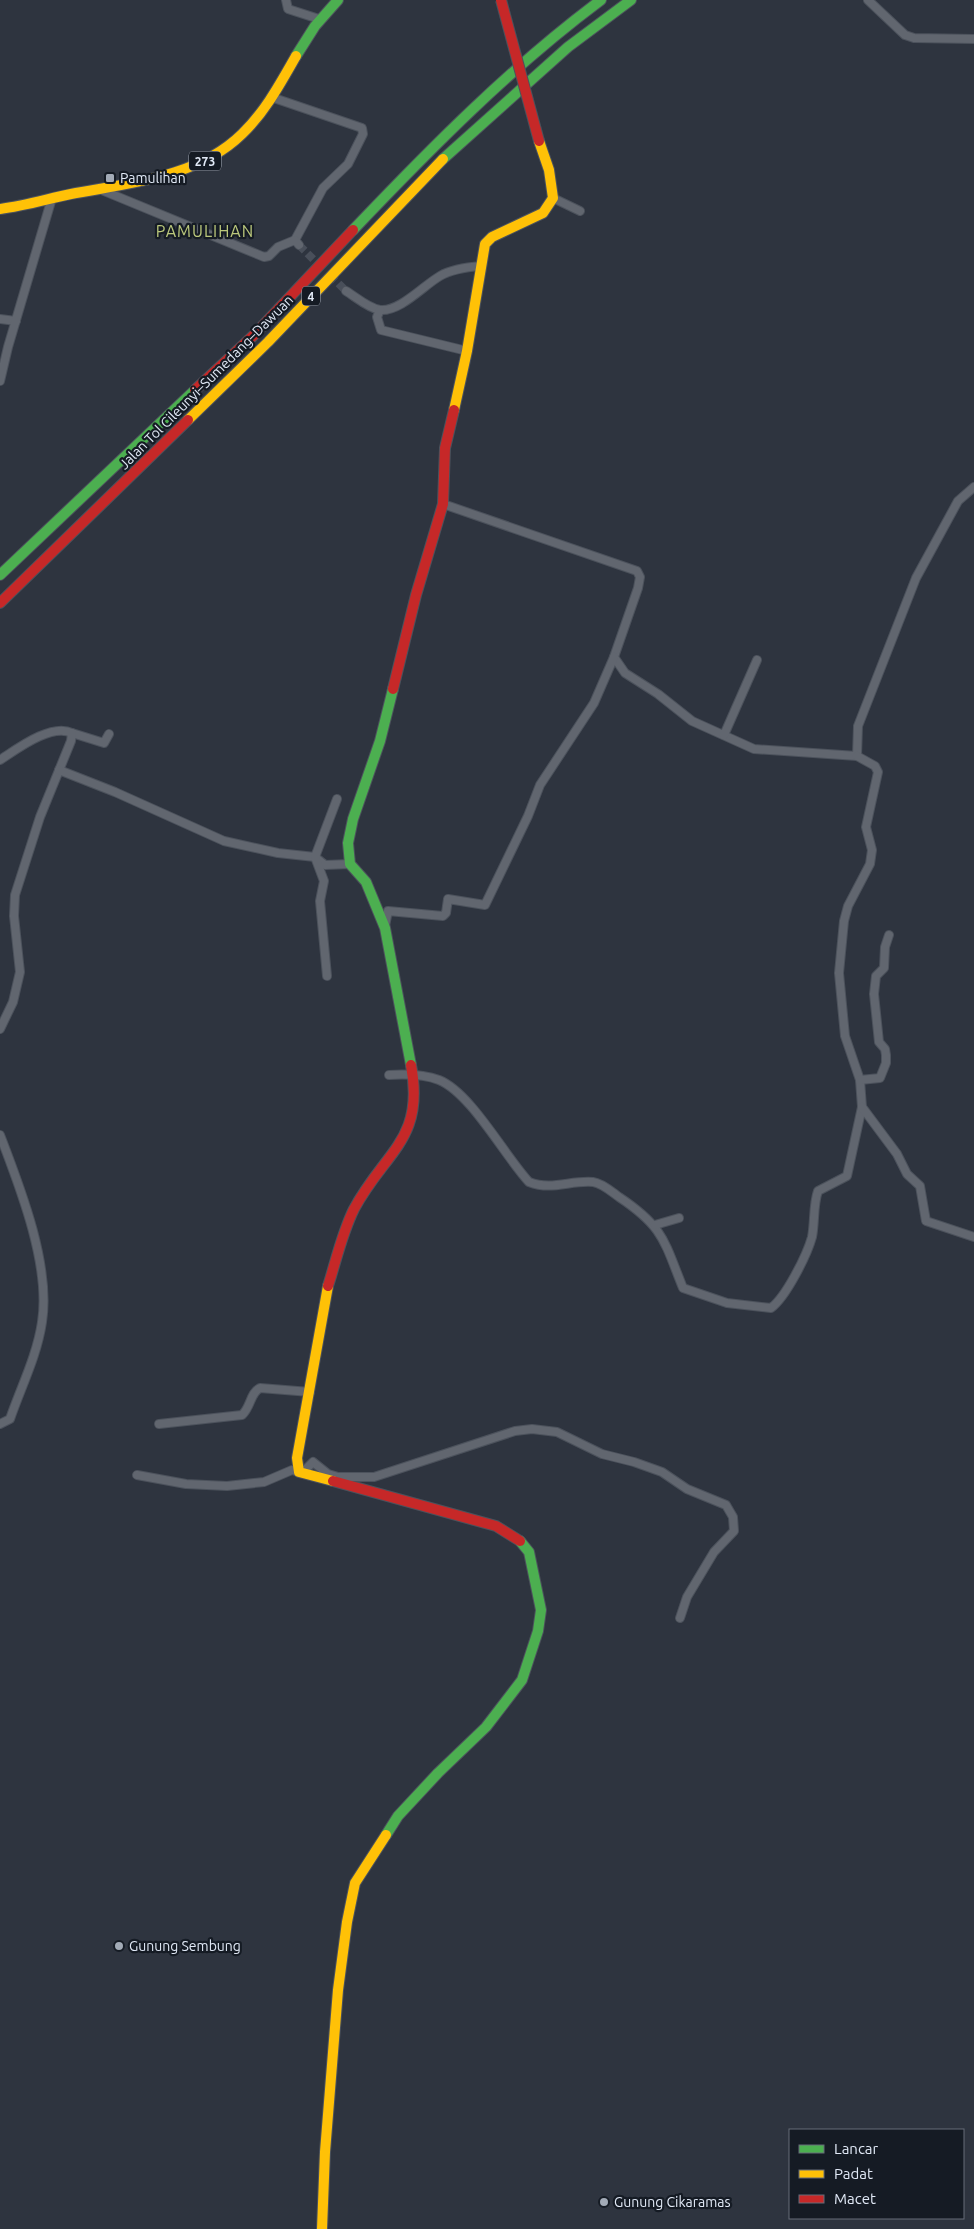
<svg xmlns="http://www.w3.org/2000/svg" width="974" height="2229" viewBox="0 0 974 2229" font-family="Ubuntu,sans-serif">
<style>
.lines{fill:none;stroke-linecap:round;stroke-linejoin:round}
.street-tunnel{stroke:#494f5a;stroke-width:8;stroke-dasharray:8 4;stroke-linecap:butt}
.street-casing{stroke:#4c525c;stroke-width:10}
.fast-casing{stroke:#4c525c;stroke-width:12}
.slow-casing{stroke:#4c525c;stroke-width:12}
.jam-casing{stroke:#4c525c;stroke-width:12}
.street{stroke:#61666f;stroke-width:8}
.fast{stroke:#4caf50;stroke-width:10}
.slow{stroke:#ffc107;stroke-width:10}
.jam{stroke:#c62828;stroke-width:10}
.jam-bridge-casing{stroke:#4c525c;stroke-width:12;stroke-linecap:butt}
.jam-bridge{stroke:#c62828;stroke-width:10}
.poi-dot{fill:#a2aab6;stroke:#151b24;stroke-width:2}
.labels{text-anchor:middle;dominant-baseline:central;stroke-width:4.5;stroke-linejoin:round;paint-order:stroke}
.shield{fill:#151b24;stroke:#a4abb7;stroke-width:1}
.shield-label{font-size:12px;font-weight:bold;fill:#e1e9f6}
.poi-label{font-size:14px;fill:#e1e9f6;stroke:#151b24;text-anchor:start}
.street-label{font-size:14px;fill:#e1e9f6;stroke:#151b24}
.quarter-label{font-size:16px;letter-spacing:1px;fill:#bbc87c;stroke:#151b24}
</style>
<rect width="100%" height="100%" fill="#2e343f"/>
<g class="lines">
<!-- street-tunnel -->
<g class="street-tunnel">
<path d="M299,245L321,267"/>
<path d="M330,275L346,291"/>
</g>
<!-- street casing -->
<g class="street-casing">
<g id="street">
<path d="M286,0L288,9L319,19"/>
<path d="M868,0L905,35L914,38L974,39"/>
<path d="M271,97L362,128L363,134L348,164L323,188L295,240"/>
<path d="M99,189L264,257L269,256L278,247L295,240L299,245"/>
<path d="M553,198L580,211"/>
<path d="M346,291C356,297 368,308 380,310C400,312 424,285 440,276C452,269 468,267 481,266"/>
<path d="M380,310L377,317L381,330L467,351"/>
<path d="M0,319L16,321"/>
<path d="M0,381L8,347L52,198"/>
<path d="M443,504L637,571L640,577L638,588L614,657L625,673L658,694L692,721L754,749L857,756L858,726L916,578L958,501L974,487"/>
<path d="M72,733L104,743L109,734"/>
<path d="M724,735L757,660"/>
<path d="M0,760C17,749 51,723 72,733L71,741L40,817L15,895L14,916L20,972L13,1002L0,1029"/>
<path d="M59,770L115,792L224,841L278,853L315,857L325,865L350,864"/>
<path d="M385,926L388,911L443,916L446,913L448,899L485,905L528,816L540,785L594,703L614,657"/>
<path d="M327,976L320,901L324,881L315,857L337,799"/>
<path d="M389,1075C406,1074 423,1074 439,1080C471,1093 504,1155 529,1182C552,1191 570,1180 593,1182C602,1183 612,1192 619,1197C664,1227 664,1241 683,1288L727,1303L771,1308C786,1297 807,1255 812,1237C815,1222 813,1205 818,1191L847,1176L862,1107L860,1080L845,1036L839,973L844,921L848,906L870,864L872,850L866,827L878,772L875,766L857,756"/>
<path d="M860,1080L880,1078L886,1063V1055L885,1049L879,1042L874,994L876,976L884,968L885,947L889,935"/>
<path d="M862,1107L897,1154L907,1174L920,1186L926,1221L974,1237"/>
<path d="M0,1135C20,1187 51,1266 42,1322C37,1356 21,1387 10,1419L0,1424"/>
<path d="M655,1225L679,1218"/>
<path d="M159,1424L242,1415C251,1407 250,1393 260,1388L310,1392"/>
<path d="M137,1475L186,1484L227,1486L264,1482L292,1470L299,1472L305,1470L313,1462L328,1474L338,1477H374L515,1431L532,1429L557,1432L602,1454L634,1462L662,1472L687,1489L726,1505L733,1517L734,1531L714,1552L687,1597L680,1618"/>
</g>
</g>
<!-- fast casing -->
<g class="fast-casing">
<g id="fast">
<path d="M296,56L315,26L338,0"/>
<path d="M443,159L568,47L631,0"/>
<path d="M353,230C431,148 511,67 601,0"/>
<path d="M0,575L195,390"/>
<path d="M393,689L380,741L353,819L348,843L350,864L366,882L385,928L411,1065"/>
<path d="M386,1835L398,1816L438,1773L486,1727L522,1680L538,1631L541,1610L529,1552L520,1541"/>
</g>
</g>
<!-- slow casing -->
<g class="slow-casing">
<g id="slow">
<path d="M0,209C24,206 47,199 71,194C129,183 197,178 242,134C265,112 280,84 296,56"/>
<path d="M454,410L467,351L485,244L492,237L543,213L553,198L549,170L539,141"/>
<path d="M188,420L268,342L443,159"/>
<path d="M328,1286L297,1458L299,1472L333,1481"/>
<path d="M322,2229L325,2152L338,1990L347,1922L355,1883L386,1835"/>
</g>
</g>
<!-- jam casing -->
<g class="jam-casing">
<g id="jam">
<path d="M195,390L253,336L353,230"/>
<path d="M0,603L188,420"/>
<path d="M393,689L416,595L443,504L445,448L454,410"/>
<path d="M328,1286C336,1261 342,1233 354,1209C385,1151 425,1140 411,1065"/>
<path d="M333,1481L496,1526L520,1541"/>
</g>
</g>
<!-- street -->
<use href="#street" class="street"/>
<!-- fast -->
<use href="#fast" class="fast"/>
<!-- slow -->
<use href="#slow" class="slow"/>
<!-- jam -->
<use href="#jam" class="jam"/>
<!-- jam-bridge casing -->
<g class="jam-bridge-casing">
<path id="jam-bridge" d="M501,0L539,141"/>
</g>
<!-- jam-bridge -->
<use href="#jam-bridge" class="jam-bridge"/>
</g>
<!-- markers -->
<g class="poi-dot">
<rect x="105" y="173" width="10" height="10" rx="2.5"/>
<circle cx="119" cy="1946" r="5"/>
<circle cx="604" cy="2202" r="5"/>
</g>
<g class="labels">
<!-- shield labels -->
<g class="shield">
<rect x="189" y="151.5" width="32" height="19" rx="4"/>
<rect x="302" y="286.5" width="18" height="19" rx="4"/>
</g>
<g class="shield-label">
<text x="205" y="161">273</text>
<text x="311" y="296">4</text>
</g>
<!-- poi labels -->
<g class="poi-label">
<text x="120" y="178">Pamulihan</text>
<text x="129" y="1946">Gunung Sembung</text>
<text x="614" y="2202">Gunung Cikaramas</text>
</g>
<!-- street labels -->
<g class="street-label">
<text transform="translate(206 382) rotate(-45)">Jalan Tol Cileunyi–Sumedang–Dawuan</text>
</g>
<!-- quarter labels -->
<g class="quarter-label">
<text x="205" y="231">PAMULIHAN</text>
</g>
</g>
<!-- legend -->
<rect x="789" y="2129" width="175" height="90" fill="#151b24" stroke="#676d78"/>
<rect x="799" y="2145" width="25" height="8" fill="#4caf50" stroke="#676d78"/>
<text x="834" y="2154" font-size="15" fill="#e1e9f6">Lancar</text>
<rect x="799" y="2170" width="25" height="8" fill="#ffc107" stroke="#676d78"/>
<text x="834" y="2179" font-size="15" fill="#e1e9f6">Padat</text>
<rect x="799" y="2195" width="25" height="8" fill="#c62828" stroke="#676d78"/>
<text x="834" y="2204" font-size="15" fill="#e1e9f6">Macet</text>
</svg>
